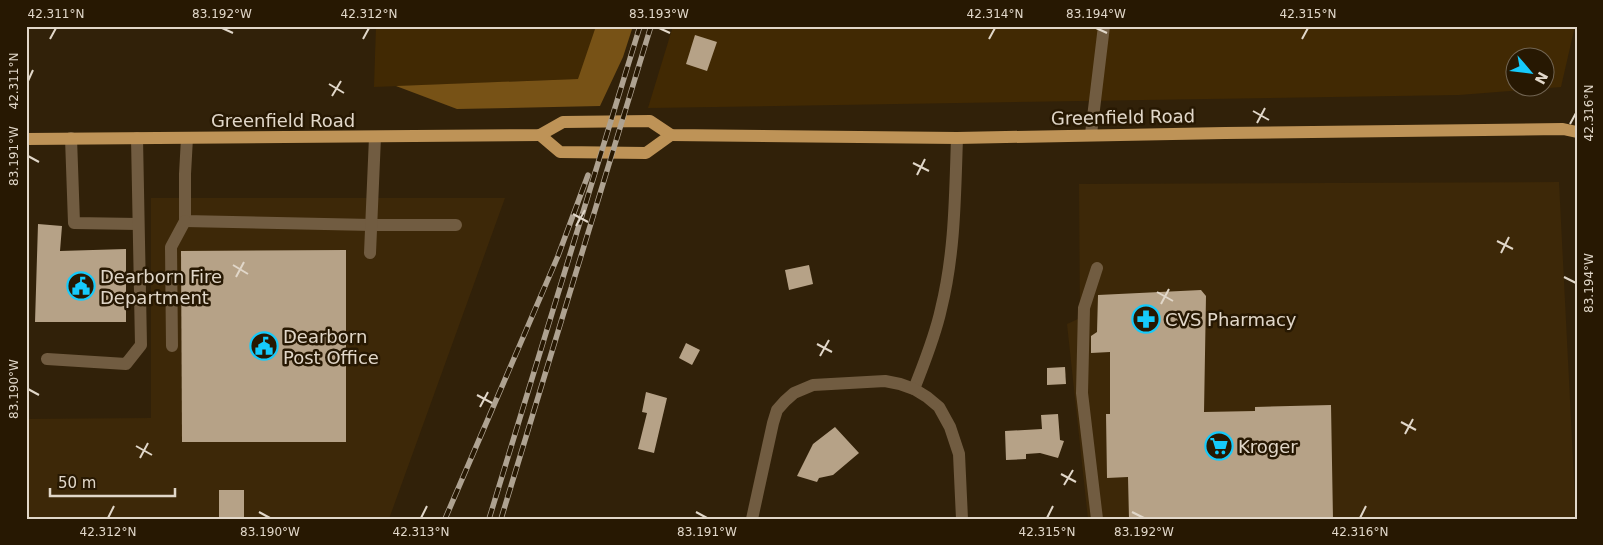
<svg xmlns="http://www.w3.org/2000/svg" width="1603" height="545" viewBox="0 0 1603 545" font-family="'DejaVu Sans',sans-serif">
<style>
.built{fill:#3d2808}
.green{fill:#412903;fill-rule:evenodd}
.forest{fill:#775216}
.building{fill:#b6a287}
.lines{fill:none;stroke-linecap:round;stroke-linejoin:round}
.minor{stroke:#715c41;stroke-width:12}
.major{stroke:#be9357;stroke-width:12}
.rail-casing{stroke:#aea291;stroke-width:5.5}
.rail{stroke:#271802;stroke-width:4;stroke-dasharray:11;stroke-linecap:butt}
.ticks{fill:none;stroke:#e1d7c9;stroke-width:2}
.labels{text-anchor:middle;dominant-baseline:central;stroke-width:5;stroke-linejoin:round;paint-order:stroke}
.street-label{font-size:18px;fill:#e1d7c9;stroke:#271802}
.poi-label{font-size:18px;fill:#e1d7c9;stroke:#271802;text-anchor:start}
.neatline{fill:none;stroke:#e1d7c9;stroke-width:2}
.ticks-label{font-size:12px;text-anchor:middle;fill:#e1d7c9}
</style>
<rect width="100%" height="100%" fill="#312109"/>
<!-- built -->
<g class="built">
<path d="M1559,182L1576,519H1088L1067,324L1080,318L1079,184Z"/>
<path d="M151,198H505L389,519H26V419L151,418Z"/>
</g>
<!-- green -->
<g class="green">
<path d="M376,26H596L579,79L374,87Z"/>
<path d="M673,26H1575L1561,87L1459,95L648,108ZM1516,58H1546V88H1516Z"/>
</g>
<!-- forest -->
<path class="forest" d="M596,26H633L623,57L600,106L457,109L396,86L578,79Z"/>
<!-- building -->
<g class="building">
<path d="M695,35L717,42L707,71L686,64Z"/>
<path d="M38,224L62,226L60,251L126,249V322H35Z"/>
<path d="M346,250V442H182L181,251Z"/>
<path d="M809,265L813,284L789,290L785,270Z"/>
<path d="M1201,290L1206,296L1204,412L1255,411V407L1331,405L1333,519H1129L1128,477L1107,478L1106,414H1110V352L1091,353V336L1097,332L1098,295Z"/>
<path d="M686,343L700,350L692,365L679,358Z"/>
<path d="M1065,367L1066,384L1047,385V368Z"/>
<path d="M646,392L667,398L654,453L638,449L647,413L642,412Z"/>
<path d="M1058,414L1060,440L1064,441L1058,458L1040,453L1026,454V459L1006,460L1005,431L1042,429L1041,415Z"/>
<path d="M835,427L859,453L833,475L819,478L817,482L797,476L813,444Z"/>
<rect x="219" y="490" width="25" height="29"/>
</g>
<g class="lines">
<!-- minor -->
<g class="minor">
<path d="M1091,134L1104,26"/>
<path d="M71,138L74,223L138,224"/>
<path d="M187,138L185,174V221L372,225H456"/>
<path d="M370,253L375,137"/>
<path d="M1097,268L1084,308L1082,393L1097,519"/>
<path d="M172,346L171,247L185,221"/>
<path d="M47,359L126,364L141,345L137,138"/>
<path d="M914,389C924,363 935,337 941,309C955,253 955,195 957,138"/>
<path d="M752,519L773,423L777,410L785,401L794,393L813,385L885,381L900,384L914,389L927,397L939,407L950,427L959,454L962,519"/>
</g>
<!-- major -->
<g class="major">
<path d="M540,135L560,152L646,153L671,135"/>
<path d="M26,139L540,135L563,122L650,121L671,135L957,138L1225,133L1563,129L1577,132"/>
</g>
<!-- rail casing -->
<g class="rail-casing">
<g id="rail">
<path d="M445,519L558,256L588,175"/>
<path d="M489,519L640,26"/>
<path d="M501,519L651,26"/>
</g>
</g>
<!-- rail -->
<use href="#rail" class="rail"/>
</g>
<!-- ticks -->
<path class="ticks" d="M222,28L233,33M659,28L670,33M1096,28L1107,33M50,39L56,28M363,39L369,28M989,39L995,28M1302,39L1308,28M28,81L33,70M329,84L344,93M332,96L341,81M1253,111L1269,120M1257,123L1265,108M1570,124L1576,113M28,156L39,162M913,163L929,171M917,175L925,159M573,214L588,222M576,226L585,210M1497,241L1513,249M1501,253L1509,237M233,265L248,274M236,277L244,262M1564,277L1576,283M1157,292L1173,301M1161,304L1169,289M817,344L832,352M820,356L829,340M28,389L39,395M477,395L492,403M480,407L488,392M1401,422L1416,430M1405,434L1413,419M136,446L152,455M140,458L148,443M1061,474L1076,482M1064,485L1073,470M259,512L270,518M696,512L707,518M1132,512L1144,518M108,518L114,506M421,518L427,506M1047,518L1053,506M1360,518L1366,506"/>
<!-- icons -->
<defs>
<g id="civic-ring" transform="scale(1.4375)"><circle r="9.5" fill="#271802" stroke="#16cafb" stroke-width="1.5"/><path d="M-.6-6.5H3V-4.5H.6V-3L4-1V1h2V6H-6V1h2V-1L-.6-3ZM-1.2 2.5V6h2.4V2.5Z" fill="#16cafb"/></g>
<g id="pharmacy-ring" transform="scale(1.4375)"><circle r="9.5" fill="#271802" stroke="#16cafb" stroke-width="1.5"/><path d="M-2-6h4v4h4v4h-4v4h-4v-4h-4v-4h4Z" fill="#16cafb"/></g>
<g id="supermarket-ring" transform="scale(1.4375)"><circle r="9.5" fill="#271802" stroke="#16cafb" stroke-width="1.5"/><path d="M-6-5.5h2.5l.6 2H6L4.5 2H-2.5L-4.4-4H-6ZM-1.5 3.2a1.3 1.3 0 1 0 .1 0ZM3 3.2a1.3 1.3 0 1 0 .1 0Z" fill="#16cafb"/></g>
</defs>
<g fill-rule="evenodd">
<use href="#civic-ring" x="81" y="286"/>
<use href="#pharmacy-ring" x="1146" y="319"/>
<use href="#civic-ring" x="264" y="346"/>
<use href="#supermarket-ring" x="1219" y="446"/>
</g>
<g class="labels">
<!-- street labels -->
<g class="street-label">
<text transform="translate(1123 117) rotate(-1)">Greenfield Road</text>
<text x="283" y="120">Greenfield Road</text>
</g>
<!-- poi labels -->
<g class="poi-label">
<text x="100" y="276">Dearborn Fire<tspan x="100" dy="21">Department</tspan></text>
<text x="1165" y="319">CVS Pharmacy</text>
<text x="283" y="336">Dearborn<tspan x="283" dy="21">Post Office</tspan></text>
<text x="1238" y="446">Kroger</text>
</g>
</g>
<!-- border -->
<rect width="1603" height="545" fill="none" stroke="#271802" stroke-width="55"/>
<!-- north arrow -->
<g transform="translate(1530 72) rotate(118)"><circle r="24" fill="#271802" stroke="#716452"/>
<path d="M0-4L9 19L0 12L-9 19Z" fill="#16cafb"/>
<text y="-8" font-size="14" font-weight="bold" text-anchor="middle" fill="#e1d7c9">N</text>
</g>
<!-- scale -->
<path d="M50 488v8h125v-8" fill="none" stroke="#e1d7c9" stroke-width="2.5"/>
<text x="58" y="488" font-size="15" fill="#e1d7c9" stroke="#271802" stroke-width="4" paint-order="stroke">50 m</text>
<rect x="28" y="28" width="1548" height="490" class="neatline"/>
<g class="ticks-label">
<text x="56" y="18">42.311°N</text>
<text x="222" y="18">83.192°W</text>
<text x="369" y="18">42.312°N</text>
<text x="659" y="18">83.193°W</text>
<text x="995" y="18">42.314°N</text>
<text x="1096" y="18">83.194°W</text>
<text x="1308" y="18">42.315°N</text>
<text transform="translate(14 81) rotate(-90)" y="4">42.311°N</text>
<text transform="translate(1589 113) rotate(-90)" y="4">42.316°N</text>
<text transform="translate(14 156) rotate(-90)" y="4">83.191°W</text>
<text transform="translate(1589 283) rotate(-90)" y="4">83.194°W</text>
<text transform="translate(14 389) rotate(-90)" y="4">83.190°W</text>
<text x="108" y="536">42.312°N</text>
<text x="270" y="536">83.190°W</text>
<text x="421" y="536">42.313°N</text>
<text x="707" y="536">83.191°W</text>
<text x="1047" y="536">42.315°N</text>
<text x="1144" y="536">83.192°W</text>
<text x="1360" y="536">42.316°N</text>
</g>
</svg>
